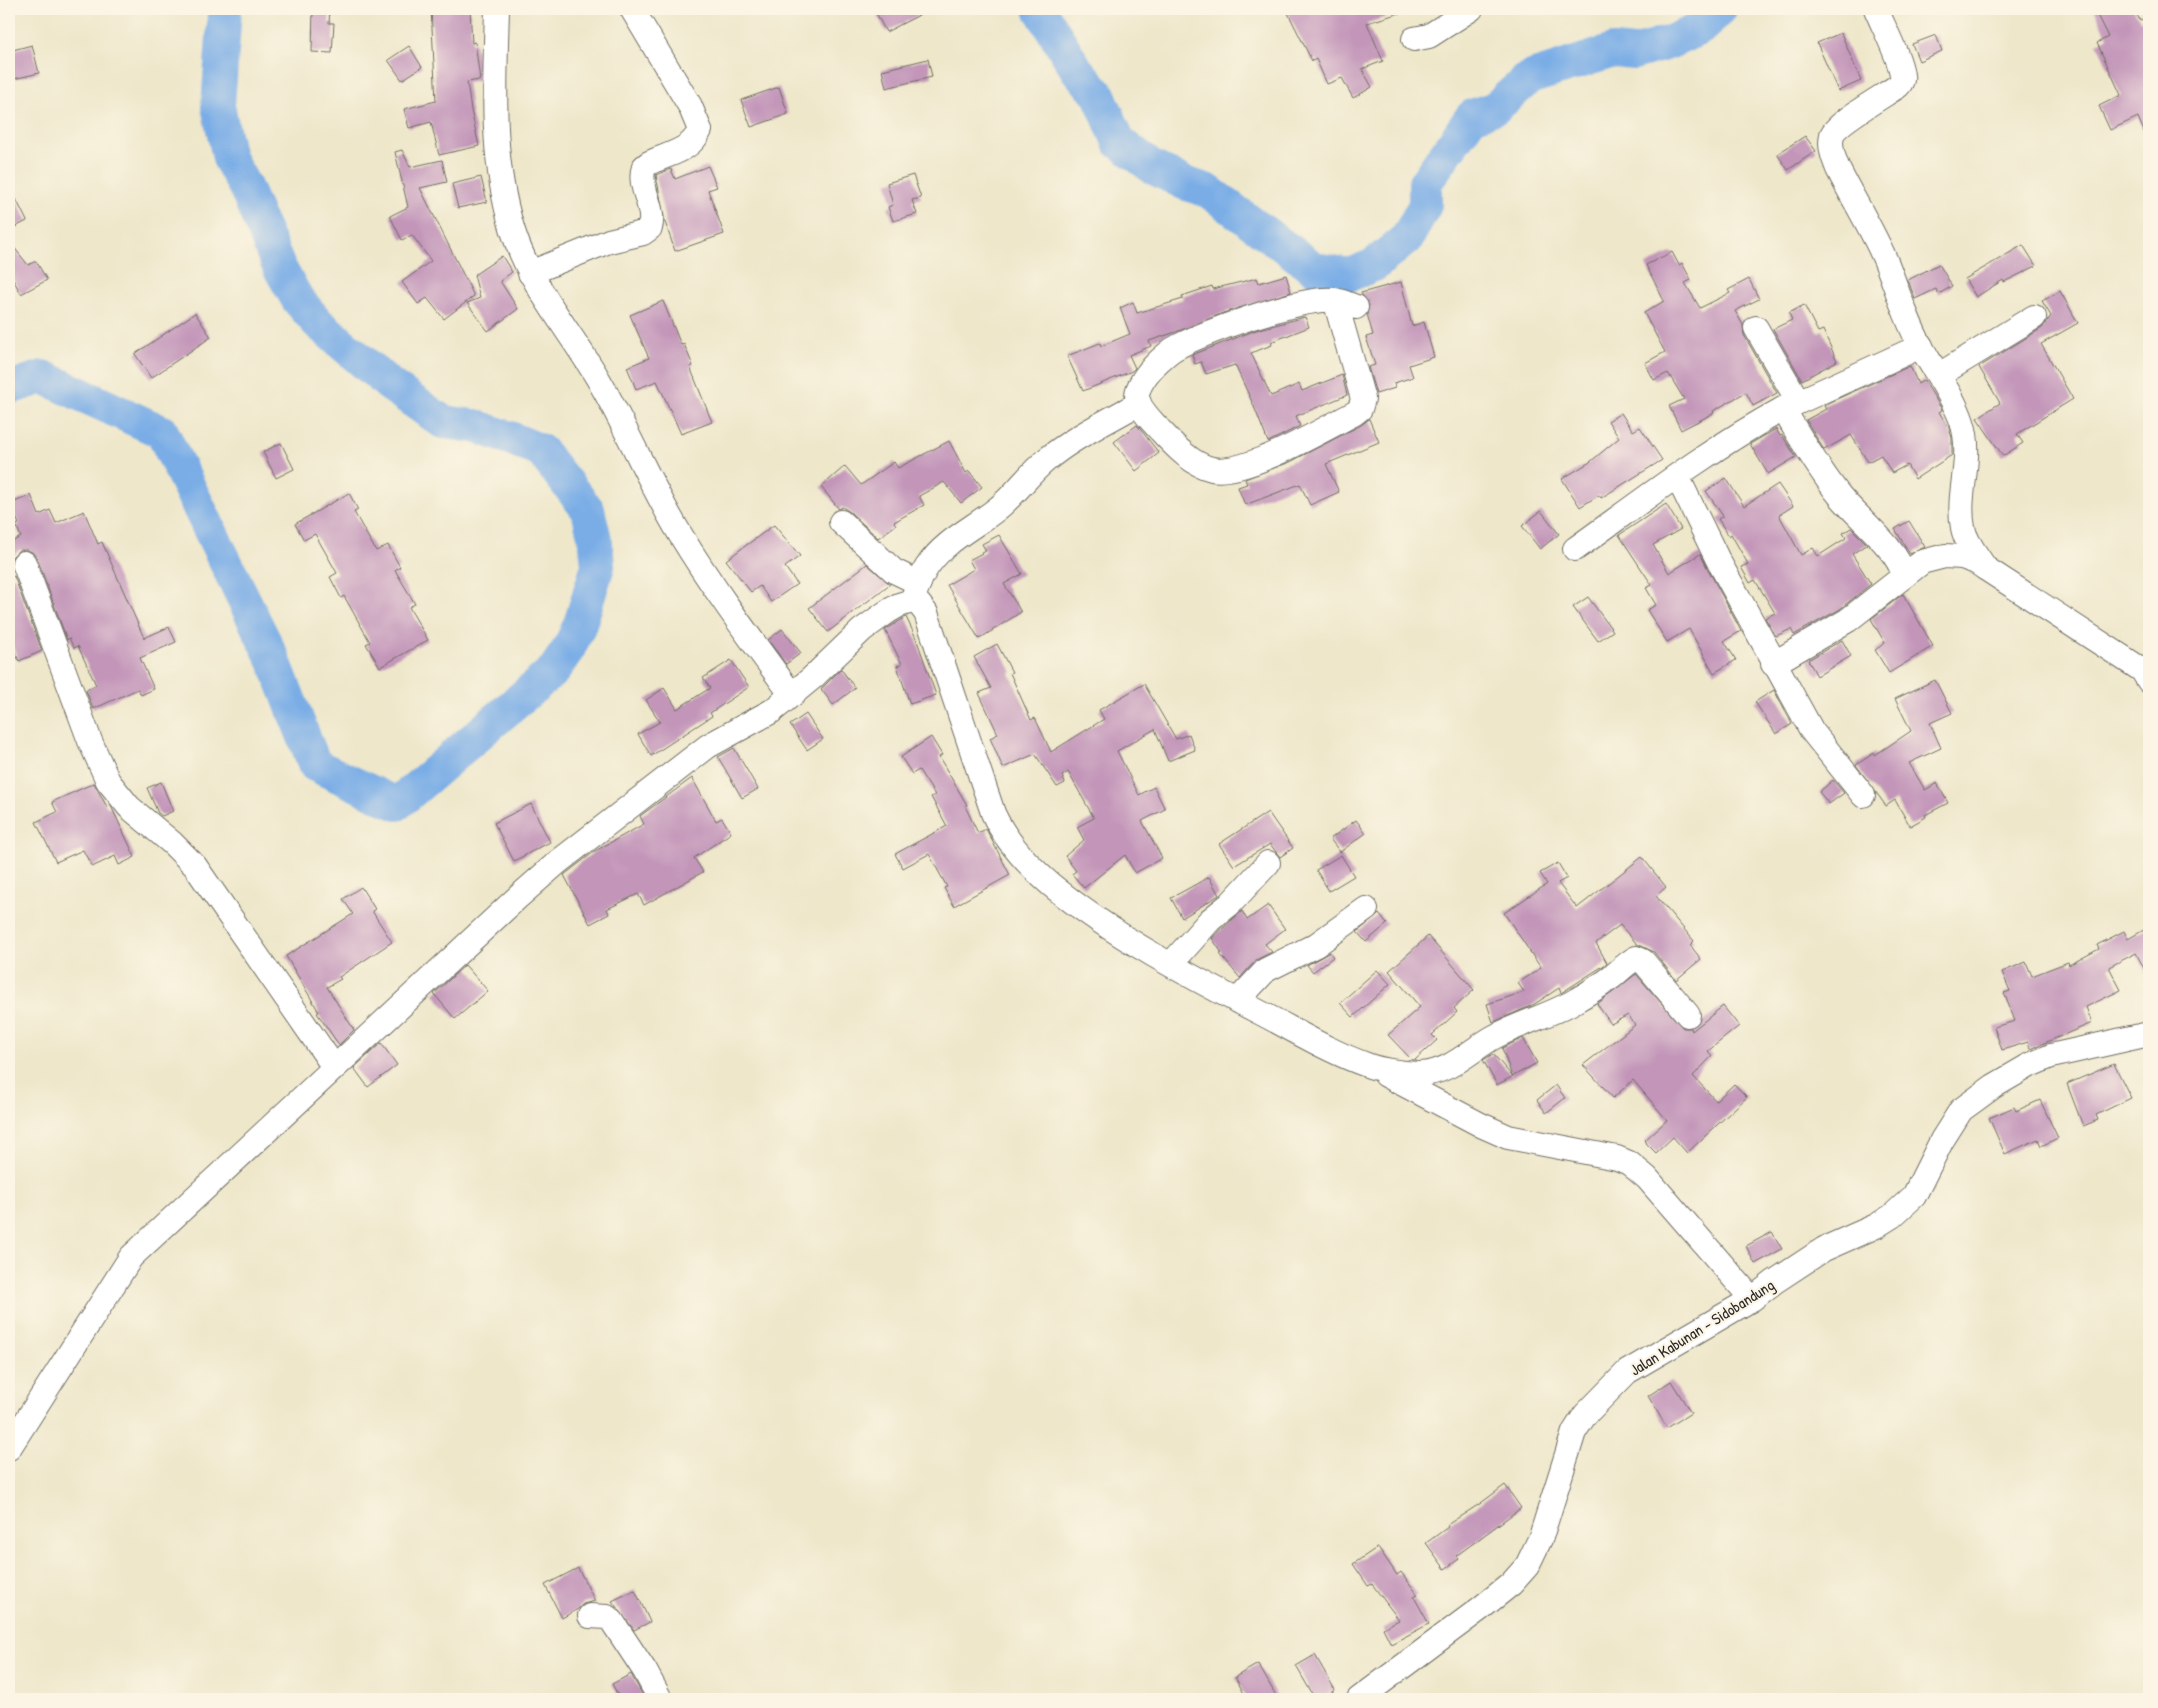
<svg xmlns="http://www.w3.org/2000/svg" width="2158" height="1708" viewBox="0 0 2158 1708" font-family="'Patrick Hand',sans-serif">
<style>
.lines{fill:none;stroke-linecap:round;stroke-linejoin:round}
.river{stroke:#7aade6;stroke-width:34}
.building{fill:#c295b9}
.minor-casing{stroke:#6f6d63;stroke-width:26}
.minor{stroke:#fff;stroke-width:24}
.labels{text-anchor:middle;dominant-baseline:central;stroke-width:4.5;stroke-linejoin:round;paint-order:stroke}
.street-label{font-size:16px;fill:#2b2b2b;stroke:#fcf5e5}
</style>
<rect width="100%" height="100%" fill="#fcf5e5"/>
<filter id="ink" filterUnits="userSpaceOnUse"><feTurbulence type="fractalNoise" baseFrequency=".02" numOctaves="2"/><feDisplacementMap in="SourceGraphic" scale="10" xChannelSelector="R" yChannelSelector="G"/><feConvolveMatrix kernelMatrix="1 2 1 2 8 2 1 2 1" color-interpolation-filters="sRGB"/></filter>
<filter id="wash" filterUnits="userSpaceOnUse"><feTurbulence type="fractalNoise" baseFrequency=".0096" numOctaves="4" result="noise"/><feDisplacementMap in="SourceGraphic" scale="20" xChannelSelector="R" yChannelSelector="G"/><feGaussianBlur stdDeviation="1.12" result="paint"/><feColorMatrix in="noise" values="0 0 0 0 0 0 0 0 0 0 0 0 0 0 0 0 0 1.4 0 .05"/><feComposite in="paint" operator="in"/></filter>
<g filter="url(#wash)">
<rect width="100%" height="100%" fill="#eee7ca"/>
<g class="lines">
<!-- river -->
<g class="river">
<path d="M1040,9L1077,70L1099,95L1119,142L1152,167L1184,183L1208,191L1315,269L1349,275L1374,265L1407,238L1425,205V183L1472,116L1495,108L1529,78L1613,51L1634,53L1668,43L1701,28L1720,9"/>
<path d="M9,388L43,377L162,432L274,661L315,765L397,804L554,670L569,648L580,624L598,566L596,544L588,510L541,451L510,438L475,426L443,422L390,385L318,323L298,300L279,267L246,189L229,158L218,106L225,9"/>
</g>
</g>
<g id="blocks">
<!-- building -->
<g class="building">
<path d="M313,9H330L329,23H334L332,53L312,52Z"/>
<path d="M431,9H470L472,43L475,42L480,80L467,82L471,110L479,146L439,155L431,122L409,128L404,109L436,101Z"/>
<path d="M874,9H931L886,32Z"/>
<path d="M1286,9H1403V12L1367,23L1383,61L1362,69L1372,87L1353,98L1342,78L1327,84L1316,59L1312,61Z"/>
<path d="M2094,9H2134L2140,21L2149,17V144L2138,117L2110,130L2099,106L2121,95L2097,43L2108,37Z"/>
<path d="M1841,33L1861,81L1838,91L1817,43Z"/>
<path d="M1936,35L1942,51L1919,61L1912,44Z"/>
<path d="M32,45L39,73L14,79L9,51Z"/>
<path d="M409,46L422,67L402,80L388,60Z"/>
<path d="M928,59L932,77L886,88L882,70Z"/>
<path d="M779,87L788,114L751,127L741,100Z"/>
<path d="M1805,136L1816,151L1788,170L1777,154Z"/>
<path d="M402,150L410,167L442,160L447,182L420,188L474,296L444,319L427,298L418,304L402,282L431,261L412,235L402,240L390,216L408,207L395,152Z"/>
<path d="M708,166L717,187L708,190L724,234L675,251L665,222L656,175L671,169L675,179Z"/>
<path d="M913,175L921,198L912,200L917,214L893,221L888,207L893,205L887,183Z"/>
<path d="M481,177L487,202L458,208L452,184Z"/>
<path d="M9,185L27,221L9,230Z"/>
<path d="M9,241L28,265L36,261L47,280L21,294L9,272Z"/>
<path d="M2023,245L2036,266L2004,282L2003,280L1976,297L1965,279Z"/>
<path d="M1672,252L1679,265L1682,263L1691,280L1685,283L1700,308L1730,293L1728,290L1749,279L1759,299L1735,311L1743,325L1744,335L1777,393L1753,406L1746,392L1713,411L1714,413L1681,430L1669,406L1684,399L1668,373L1654,380L1645,363L1665,352L1644,313L1664,301L1646,265Z"/>
<path d="M502,256L512,272L500,281L518,309L488,331L467,303L480,298L474,275Z"/>
<path d="M1939,264L1952,286L1939,294L1936,289L1915,299L1908,280Z"/>
<path d="M1286,275L1291,292L1223,313L1176,332L1149,341L1151,346L1129,355L1135,368L1132,371L1083,391L1067,356L1100,343L1101,346L1130,334L1120,308L1133,302L1137,313L1183,299L1182,296L1212,286L1213,289L1257,278L1259,283Z"/>
<path d="M1401,282L1412,326L1424,322L1434,357L1409,365L1413,377L1394,383L1395,388L1376,394L1368,367L1375,365L1366,337L1373,335L1367,314L1369,305L1361,293Z"/>
<path d="M2060,291L2078,323L2041,344L2073,399L2017,434L2023,443L2003,456L1977,418L2000,403L1979,367L2042,328L2051,316L2042,301Z"/>
<path d="M663,301L681,345L684,344L693,366L690,367L712,422L681,434L657,381L636,389L627,367L649,358L630,315Z"/>
<path d="M1804,305L1818,332L1823,330L1837,361L1802,380L1773,329L1792,320L1789,313Z"/>
<path d="M195,313L211,337L151,378L135,354Z"/>
<path d="M1305,317L1309,327L1271,342L1272,345L1251,353L1271,396L1299,384L1302,391L1342,375L1347,395L1296,416L1300,426L1268,442L1253,404L1235,365L1206,374L1201,362L1195,364L1192,355L1256,330Z"/>
<path d="M1910,366L1918,384L1924,380L1941,408L1942,410L1939,412L1949,428L1952,438V455L1915,479L1907,465L1892,473L1881,455L1868,462L1851,435L1824,450L1806,420L1826,409L1824,406L1830,402Z"/>
<path d="M1621,413L1633,431L1640,427L1662,460L1601,498L1599,495L1580,507L1562,479L1590,462L1619,438L1608,421Z"/>
<path d="M1369,419L1379,442L1326,464L1339,492L1310,505L1300,484L1245,505L1238,487L1247,484L1245,479L1290,462L1361,425Z"/>
<path d="M1137,425L1159,453L1136,471L1114,442Z"/>
<path d="M1776,429L1780,436L1782,435L1796,457L1768,474L1750,444Z"/>
<path d="M949,441L966,473L969,471L982,487L961,503L944,482L919,496L924,505L894,522L896,525L878,538L850,512L842,507L839,509L821,487L845,466L861,485L894,462L898,468Z"/>
<path d="M281,443L294,469L276,478L263,452Z"/>
<path d="M1726,478L1744,506L1778,484L1793,506L1779,515L1801,555L1813,548L1818,556L1846,538L1843,533L1851,528L1867,544L1852,554L1871,584L1840,609L1794,635L1791,629L1776,636L1765,618L1775,613L1755,580L1750,583L1741,567L1748,564L1731,534L1729,536L1718,519L1723,516L1706,491Z"/>
<path d="M349,493L358,510L354,512L376,551L388,545L400,567L395,570L415,604L409,607L428,640L380,667L366,644L370,642L344,596L341,598L330,577L337,573L315,534L304,540L295,524Z"/>
<path d="M31,495L39,515L50,510L56,523L84,511L98,544L102,542L144,638L169,627L176,642L140,658L154,689L141,695L138,689L93,709L86,690L96,685L78,646L74,648L69,638L67,640L37,558L32,552L27,550H19L11,558L9,552V543L21,537L16,525L19,524L10,504Z"/>
<path d="M1666,504L1681,529L1653,545L1669,573L1700,554L1741,631L1724,641L1736,660L1714,673L1689,629L1667,642L1647,610L1656,605L1646,588L1652,585L1619,535Z"/>
<path d="M1541,511L1559,534L1540,549L1522,526Z"/>
<path d="M1909,521L1925,547L1910,554L1895,529Z"/>
<path d="M774,525L800,556L785,567L797,584L771,602L760,586L751,592L726,560Z"/>
<path d="M999,535L1022,574L1004,584L1021,612L979,639L947,585L974,569L969,560L986,551L982,544Z"/>
<path d="M867,564L890,584L828,632L809,608Z"/>
<path d="M14,576L42,651L19,661L9,638V578Z"/>
<path d="M1903,594L1933,646L1889,673L1875,650L1885,643L1871,619Z"/>
<path d="M1588,597L1613,631L1598,641L1573,607Z"/>
<path d="M906,617L916,638L936,695L910,704L897,666L902,664L885,630Z"/>
<path d="M782,629L801,653L786,664L768,640Z"/>
<path d="M1842,640L1851,656L1817,676L1808,660Z"/>
<path d="M997,644L1012,672L1010,673L1031,720L1035,718L1051,752L1104,719L1099,710L1144,684L1176,739L1189,734L1195,750L1168,761L1155,729L1117,751L1139,795L1154,787L1165,809L1142,821L1162,858L1135,873L1125,855L1084,888L1072,874L1076,871L1065,856L1084,840L1077,827L1094,818L1068,772L1062,776L1065,783L1057,787L1035,754L1003,768L990,738L998,734L979,693L991,688L974,657Z"/>
<path d="M731,660L749,687L710,713L712,716L651,756L638,734L660,722L646,700L664,688L677,709L710,688L703,678Z"/>
<path d="M841,669L855,688L833,705L821,689Z"/>
<path d="M1935,680L1952,713L1930,723L1941,748L1909,763L1925,790L1937,783L1948,803L1925,815L1926,817L1910,826L1895,800L1886,806L1856,765L1874,753L1875,755L1911,731L1895,699Z"/>
<path d="M1774,690L1792,724L1776,734L1755,702Z"/>
<path d="M806,714L823,739L807,750L790,725Z"/>
<path d="M931,737L942,755L939,757L967,805L965,806L978,833L986,829L1010,875L954,906L944,888L947,887L929,854L903,868L895,854L947,826L931,797L935,795L919,770L912,774L901,757Z"/>
<path d="M734,748L758,789L742,798L718,757Z"/>
<path d="M692,778L716,821L722,818L731,833L694,858L703,872L644,905L638,894L607,909L609,914L590,924L564,875L595,851L644,824L640,816Z"/>
<path d="M1833,780L1844,793L1829,804L1819,792Z"/>
<path d="M161,782L173,811L162,816L158,813L147,788Z"/>
<path d="M94,783L107,807L111,806L135,857L119,865L115,856L92,867L83,850L56,862L36,822L57,812L52,802Z"/>
<path d="M531,804L550,842L514,861L494,823Z"/>
<path d="M1268,812L1293,848L1280,857L1270,844L1234,866L1219,844Z"/>
<path d="M1356,820L1366,833L1340,852L1330,839Z"/>
<path d="M1341,855L1354,876L1329,891L1316,870Z"/>
<path d="M1642,857L1666,887L1656,896L1694,941L1690,945L1701,959L1676,980L1654,952L1637,944L1620,925L1596,943L1607,963L1603,966L1561,993L1559,988L1533,1005L1493,1022L1487,1004L1524,992L1518,983L1541,968L1504,913L1547,884L1540,873L1558,863L1567,878L1558,883L1577,908Z"/>
<path d="M1209,877L1219,895L1182,918L1171,898Z"/>
<path d="M361,887L375,909L372,911L392,942L339,977L341,979L327,987L354,1030L339,1045L317,1013L319,1012L286,956L353,914L343,899Z"/>
<path d="M1268,905L1285,929L1265,944L1272,952L1256,960L1240,978L1220,954L1222,953L1212,938L1242,911L1247,920Z"/>
<path d="M1379,914L1387,924L1366,942L1357,932Z"/>
<path d="M2149,927V978L2136,953L2109,967L2121,990L2086,1007L2092,1023L2030,1049L2028,1042L2002,1050L1994,1027L2015,1021L2004,993L2010,991L2002,972L2026,962L2032,976L2068,962L2069,965L2099,949L2097,945L2124,931L2128,939Z"/>
<path d="M1428,936L1474,990L1454,1008L1457,1012L1432,1035L1437,1040L1415,1060H1412L1388,1035L1420,1007L1389,971Z"/>
<path d="M1330,952L1333,957L1313,972L1307,965Z"/>
<path d="M465,965L488,991L455,1019L434,994Z"/>
<path d="M1377,970L1390,984L1353,1017L1340,1003Z"/>
<path d="M1636,974L1683,1028H1691L1692,1031L1723,1006L1739,1026L1708,1051L1712,1056L1693,1076L1716,1101L1734,1084L1747,1097L1687,1153L1673,1137L1656,1153L1644,1141L1667,1120L1633,1080L1613,1098L1583,1065L1635,1025L1628,1015L1611,1024L1597,1004Z"/>
<path d="M1523,1038L1537,1063L1497,1085L1483,1060L1493,1054L1512,1076L1502,1048Z"/>
<path d="M381,1043L397,1065L368,1087L354,1068Z"/>
<path d="M2114,1064L2131,1098L2096,1115L2098,1120L2083,1126L2067,1084Z"/>
<path d="M1556,1085L1565,1098L1546,1113L1537,1100Z"/>
<path d="M2040,1100L2058,1138L2041,1146L2038,1139L2005,1154L1989,1118L2014,1107L2016,1111Z"/>
<path d="M1772,1232L1782,1249L1755,1264L1746,1246Z"/>
<path d="M1671,1381L1691,1413L1667,1428L1648,1396Z"/>
<path d="M1505,1485L1521,1508L1456,1556L1459,1559L1445,1569L1426,1543L1448,1527L1447,1525L1481,1503Z"/>
<path d="M1378,1547L1397,1575L1401,1572L1418,1595L1414,1597L1429,1624L1391,1644L1383,1628L1399,1620L1372,1584L1368,1586L1353,1564Z"/>
<path d="M578,1568L595,1601L583,1604L578,1609L562,1618L545,1585Z"/>
<path d="M635,1590L650,1622L634,1630L612,1601Z"/>
<path d="M1315,1655L1335,1690L1320,1699H1315L1296,1666Z"/>
<path d="M1258,1664L1278,1699H1247L1235,1677Z"/>
<path d="M631,1674L633,1678L645,1699H620L612,1684Z"/>
</g>
</g>
</g>
<g filter="url(#ink)">
<use href="#blocks" fill-opacity="0" stroke="#6f6d63" stroke-width="1"/>
<g class="lines">
<!-- minor casing -->
<g class="minor-casing">
<g id="minor">
<path d="M497,9C495,83 490,158 513,231C530,285 568,328 597,377C627,428 649,483 680,534C714,590 753,642 792,695"/>
<path d="M1876,9C1883,26 1900,58 1902,75C1903,80 1901,83 1898,86C1885,95 1837,122 1832,135C1829,147 1834,159 1838,169C1854,201 1874,232 1887,264C1898,292 1906,319 1920,345C1934,371 1953,395 1962,422C1974,458 1956,492 1963,528C1966,543 1977,555 1985,568L2142,670L2149,681"/>
<path d="M1414,39L1429,36L1471,9"/>
<path d="M530,273L609,241L643,233L650,228C656,207 637,187 644,167L649,163C668,154 691,151 700,130L690,106L632,9"/>
<path d="M1335,300L1363,399L1360,409L1355,413C1324,429 1245,476 1212,469C1191,465 1172,443 1158,428C1150,419 1133,403 1138,390C1144,374 1159,360 1172,350C1199,333 1304,296 1334,300C1342,301 1349,305 1356,307"/>
<path d="M1756,328L1798,401"/>
<path d="M1939,375L2034,317"/>
<path d="M1783,409L1921,346"/>
<path d="M1677,476L1718,560L1812,731L1863,795"/>
<path d="M841,522L894,571L919,583"/>
<path d="M1575,549C1642,501 1709,449 1783,409C1801,438 1818,469 1840,496C1858,518 1899,550 1904,576"/>
<path d="M24,563L90,741L108,781L129,807L172,843L195,866L334,1067"/>
<path d="M912,601C916,590 920,577 927,567C944,541 973,528 997,509C1015,495 1027,476 1045,461C1073,437 1107,422 1139,403"/>
<path d="M1773,664L1848,620L1922,562L1945,556L1962,557L1976,562L1985,568"/>
<path d="M1171,964L1210,920L1230,904L1268,863"/>
<path d="M1237,1001L1266,970L1316,945L1366,909"/>
<path d="M1386,1075L1481,1125L1508,1137L1617,1158L1629,1163L1647,1178L1752,1299"/>
<path d="M9,1448L131,1257L517,898L558,862L708,746L772,711L812,678L862,630L887,612L899,605L912,601L919,604L926,613L993,813C1005,840 1028,865 1050,884C1113,936 1189,976 1261,1013C1296,1031 1330,1052 1367,1065C1379,1070 1407,1074 1420,1074C1450,1073 1469,1051 1494,1037C1520,1023 1548,1016 1573,1002C1587,994 1600,986 1612,977C1620,970 1627,963 1636,958L1643,961L1688,1015"/>
<path d="M590,1616L607,1617L612,1621L645,1671L660,1699"/>
<path d="M1359,1699L1481,1608L1511,1584L1527,1566L1541,1537L1574,1432L1585,1415L1627,1372L1752,1299L1774,1282L1824,1249L1876,1226L1892,1216L1914,1196L1942,1140L1961,1110L1994,1086L2030,1065L2051,1056L2149,1034"/>
</g>
</g>
<!-- minor -->
<use href="#minor" class="minor"/>
</g>
</g>
<g class="labels">
<!-- street labels -->
<g class="street-label">
<text transform="translate(1702 1327) rotate(-32)">Jalan Kabunan - Sidobandung</text>
</g>
</g>
<!-- margin -->
<rect width="2158" height="1708" fill="none" stroke="#fcf5e5" stroke-width="30"/>
</svg>
